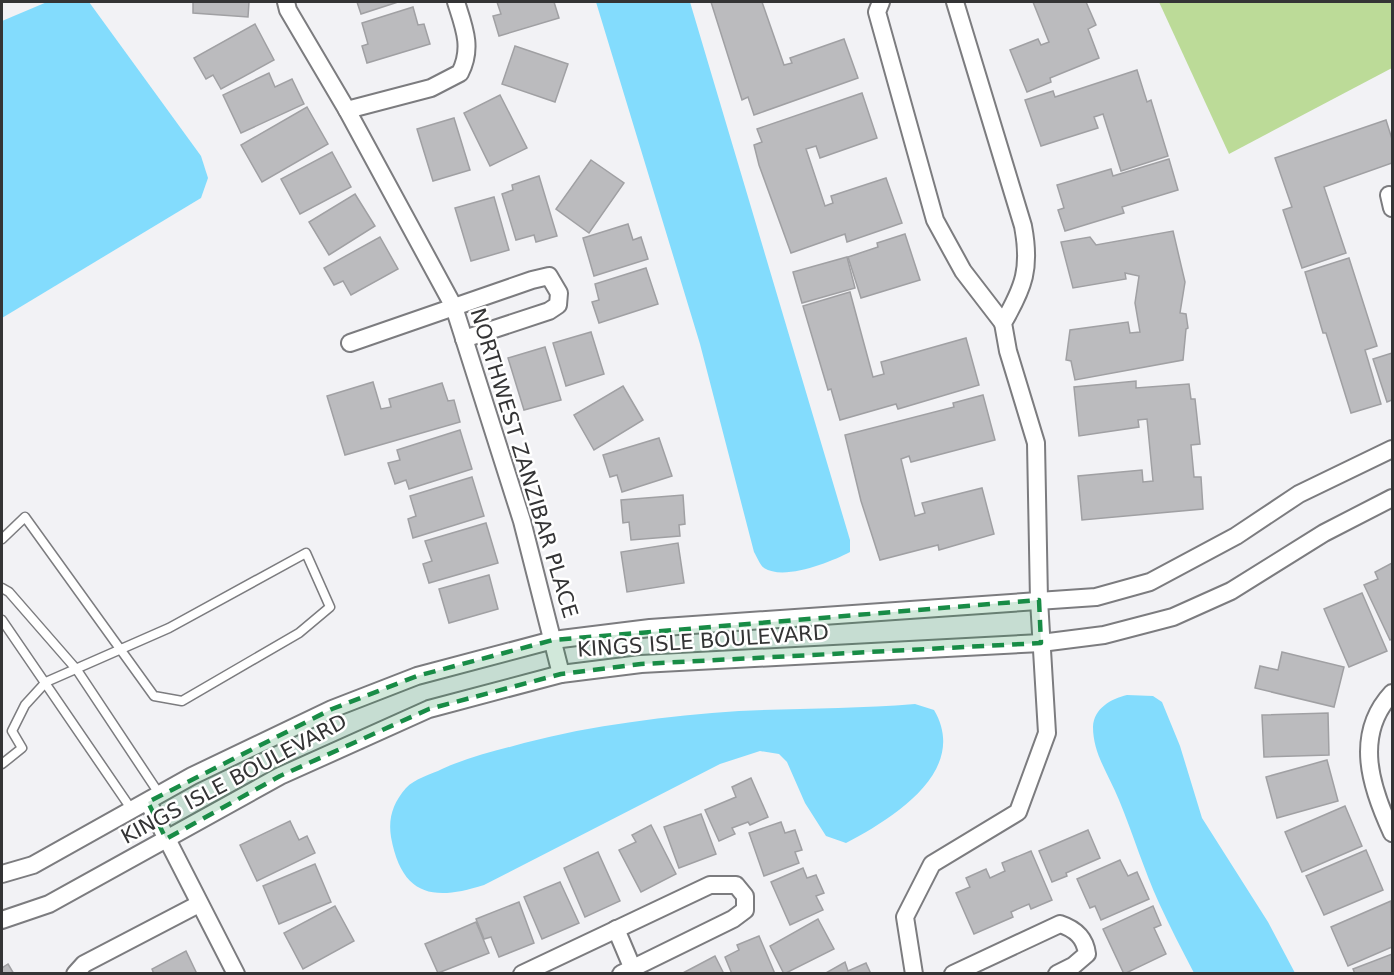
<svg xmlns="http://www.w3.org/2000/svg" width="1394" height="975" viewBox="0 0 1394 975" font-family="'DejaVu Sans',sans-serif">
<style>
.green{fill:#bcdb98}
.water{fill:#83dcfd}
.building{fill:#bbbbbe;stroke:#a0a0a3;stroke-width:1.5}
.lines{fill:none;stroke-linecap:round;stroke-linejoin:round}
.lane-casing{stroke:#7c7c7f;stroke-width:11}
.street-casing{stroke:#7c7c7f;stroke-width:20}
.lane{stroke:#fff;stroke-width:8}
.street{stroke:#fff;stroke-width:16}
.marked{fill:#188c46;fill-opacity:0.2;stroke:#188c46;stroke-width:4.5;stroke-dasharray:12 8;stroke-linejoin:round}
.labels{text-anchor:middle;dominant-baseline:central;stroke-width:5;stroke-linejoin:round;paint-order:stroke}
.street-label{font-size:21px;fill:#343435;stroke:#fff}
</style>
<rect width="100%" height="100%" fill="#f2f2f5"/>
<!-- green -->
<path class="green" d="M1159,2H1392V68L1229,154Z"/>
<!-- water -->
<g class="water">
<path d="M47,2H89L201,156L208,178L201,198L2,318V21Z"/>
<path d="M596,2H690L850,540V552C831,562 784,581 764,568C760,565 757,557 754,552L700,344Z"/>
<path d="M1127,695L1153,696L1162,702L1180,746L1202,818L1268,922L1295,973H1194C1182,950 1170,927 1159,903C1144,870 1133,834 1119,800C1109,775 1093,754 1093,727C1094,708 1111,699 1127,695Z"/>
<path d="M915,704L934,710C970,771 892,819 846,843L826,836L805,803L787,762L779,754L760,751L720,764L484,885C434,901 402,897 391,837C388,818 393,803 406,788C414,779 432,774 442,769C468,757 496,751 524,743C593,725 667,716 739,711C797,708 856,709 915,704Z"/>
</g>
<!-- building -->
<g class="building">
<path d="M193,2H249L248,17L193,13Z"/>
<path d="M357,2H398L361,14Z"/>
<path d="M497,2H554L559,18L499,36L493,16L501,14Z"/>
<path d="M711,2H762L784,65L792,63L790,58L844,39L858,78L754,115L748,97L742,100Z"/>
<path d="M1033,2H1086L1096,25L1088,29L1099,58L1050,78L1051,82L1027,92L1010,50L1038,39L1041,45L1049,42Z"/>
<path d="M413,7L418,25L424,24L430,44L367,63L362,46L368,44L362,23Z"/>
<path d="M255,24L274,60L221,89L213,75L206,79L194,58Z"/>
<path d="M515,46L568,64L555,102L502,84Z"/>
<path d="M1137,70L1147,102L1151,100L1168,156L1121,171L1103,114L1094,117L1098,128L1041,146L1025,100L1053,91L1055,97Z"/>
<path d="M269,73L275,87L292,79L304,104L241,133L223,95Z"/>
<path d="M862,93L877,138L820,158L816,146L806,149L825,206L833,203L831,196L886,178L902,223L847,242L845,234L791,253L759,165L754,145L762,142L757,129Z"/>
<path d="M500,95L527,148L490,166L464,113Z"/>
<path d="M307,107L328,144L262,182L241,145Z"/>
<path d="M454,118L470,170L433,181L417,129Z"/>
<path d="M1386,120L1392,139V163L1324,187L1346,253L1302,268L1283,210L1292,207L1275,158Z"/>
<path d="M332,152L351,187L300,214L281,179Z"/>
<path d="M1169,159L1178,190L1122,207L1124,213L1065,231L1058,210L1064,208L1057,185L1111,169L1113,176Z"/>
<path d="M591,160L624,183L589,233L556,209Z"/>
<path d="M539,176L557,236L536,242L534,235L516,240L502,194L513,190L512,185Z"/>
<path d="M355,194L375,226L329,255L309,222Z"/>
<path d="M494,197L509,250L471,261L455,208Z"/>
<path d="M628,224L633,240L641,237L648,259L594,276L583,238Z"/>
<path d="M1173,231L1185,282L1180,313L1186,314L1188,328L1186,329L1183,360L1075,380L1071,361L1066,360L1070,330L1128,322L1130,333L1140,332L1135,303L1139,276L1125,273L1126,279L1073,288L1061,242L1090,237L1096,245Z"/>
<path d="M905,234L920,280L861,298L848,257L878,247L877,243Z"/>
<path d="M380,237L398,269L351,295L343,281L334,285L324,268Z"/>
<path d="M847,257L855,288L802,303L793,272Z"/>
<path d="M1349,258L1377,346L1365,350L1381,404L1351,413L1326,333H1323L1305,272Z"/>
<path d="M646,268L658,304L599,323L592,302L599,300L595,284Z"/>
<path d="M850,292L873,377L884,374L881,362L966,338L979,385L898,409L896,404L840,420L831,389L828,390L803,306Z"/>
<path d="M591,332L604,374L566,386L553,343Z"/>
<path d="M545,347L561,400L524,410L508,358Z"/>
<path d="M1392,353V400L1387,402L1373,359Z"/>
<path d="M1136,381V388L1189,384L1191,399H1195L1200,444L1191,445L1194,477H1201L1203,509L1082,520L1078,476L1142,470L1143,482L1153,481L1147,419L1138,420L1139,427L1079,436L1074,387Z"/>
<path d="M373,382L381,409L391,407L389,399L442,383L448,401L454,400L460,422L345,455L327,396Z"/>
<path d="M623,386L643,420L594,450L574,415Z"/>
<path d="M983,395L995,440L911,462L909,456L901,459L915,516L925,513L922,503L982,488L994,534L939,550L938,545L880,560L861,501L845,435L954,407L953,403Z"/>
<path d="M460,430L472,469L409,489L406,480L395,484L388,463L400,460L397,450Z"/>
<path d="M659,438L672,476L622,492L617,475L610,477L603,455Z"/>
<path d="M472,477L484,516L413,538L408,519L416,516L410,496Z"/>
<path d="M683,495L685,524L679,525L680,536L631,540L629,522L623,523L621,500Z"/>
<path d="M486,523L498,563L429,583L423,564L432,561L425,541Z"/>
<path d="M678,543L684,583L627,592L621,552Z"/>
<path d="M1392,563V639L1390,640L1364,585L1378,579L1375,572Z"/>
<path d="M489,575L498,609L449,623L439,589Z"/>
<path d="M1362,593L1387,651L1349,667L1324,609Z"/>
<path d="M1282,652L1344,667L1334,707L1255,688L1260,666L1278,670Z"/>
<path d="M1328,713L1329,755L1264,757L1262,715Z"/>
<path d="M1327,760L1338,801L1277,818L1266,777Z"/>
<path d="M751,778L768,817L750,825L748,822L732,828L735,834L719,841L705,810L736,797L732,787Z"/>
<path d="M1345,806L1362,846L1302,872L1285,832Z"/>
<path d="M701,814L716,854L679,868L664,827Z"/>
<path d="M290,821L299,840L307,836L315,853L257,881L240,845Z"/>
<path d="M781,822L785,833L795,830L802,850L795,852L799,863L764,876L749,833Z"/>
<path d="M651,825L676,874L641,892L619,850L636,842L632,835Z"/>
<path d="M1088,830L1100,858L1066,873L1067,876L1052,882L1039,851Z"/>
<path d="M1366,850L1383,890L1324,915L1306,876Z"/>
<path d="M1031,851L1052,900L1031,909L1029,904L1011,912L1013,917L974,934L956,893L970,887L966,878L986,869L990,878L1005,871L1002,863Z"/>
<path d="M598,852L620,901L585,917L564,868Z"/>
<path d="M1120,860L1128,876L1137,872L1149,899L1101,920L1095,906L1090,908L1077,879Z"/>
<path d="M315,864L331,902L279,924L263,886Z"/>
<path d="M803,868L807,878L816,875L824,893L816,896L823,910L790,925L771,882Z"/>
<path d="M560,882L579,923L542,939L524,897Z"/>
<path d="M1391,901L1392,947L1348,966L1331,927Z"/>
<path d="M519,902L534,943L499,957L491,937L484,939L476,919Z"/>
<path d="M335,906L354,941L303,969L284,933Z"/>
<path d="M1153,906L1161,925L1154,928L1166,954L1124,974L1103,929Z"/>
<path d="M818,919L834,949L784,974L770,946Z"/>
<path d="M476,922L489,953L438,973L425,944Z"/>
<path d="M759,936L775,974H732L725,957L739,950L737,945Z"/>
<path d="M186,951L197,974H154L152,969Z"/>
<path d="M1392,954V974H1355L1353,969Z"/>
<path d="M715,956L724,974H681Z"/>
<path d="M845,962L848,971L866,963L871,974H824Z"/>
<path d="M8,964L14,974H2V968Z"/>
</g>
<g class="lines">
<!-- lane casing -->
<g class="lane-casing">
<g id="lane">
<path d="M2,539L25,517L154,696L182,701L299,633L330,607L306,553L169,628L46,682L25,705L12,731L22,748L2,764"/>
<path d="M2,588L9,592L77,670L160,795"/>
<path d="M2,620L132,810"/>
</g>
</g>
<!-- street casing -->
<g class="street-casing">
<g id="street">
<path d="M286,2L288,10L347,110L431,88L460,73C473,48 464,27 456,2"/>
<path d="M881,2L877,12L935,220L963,271L1003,323"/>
<path d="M347,110L454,307L522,521L561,674"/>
<path d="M1389,195L1392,208"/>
<path d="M350,343L532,280L549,276L559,293L558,305L549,311L464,339"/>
<path d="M1392,693C1353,735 1371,788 1392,833"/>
<path d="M148,802L236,974"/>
<path d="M2,874L33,865L192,776L332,709L417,676L553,640L650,628L1096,597L1150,582L1236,536L1299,494L1392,449"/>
<path d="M2,920L49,904L280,776L429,709L561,674L641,664L1041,643L1104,635L1173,617L1231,591L1324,533L1392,498"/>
<path d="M616,929L635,974"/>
<path d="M75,974L84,964L199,904"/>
<path d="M522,974L710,885H736L745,896V910L733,919L621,974"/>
<path d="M914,974L905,917L932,864L1018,812L1047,733L1039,600L1036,443L1008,351L1003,323C1024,287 1031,268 1023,226L955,2"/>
<path d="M953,974L1060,924C1075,929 1085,937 1087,954L1073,966L1057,974"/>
</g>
</g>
<!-- lane -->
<use href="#lane" class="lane"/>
<!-- street -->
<use href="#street" class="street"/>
</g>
<!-- marked area -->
<path class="marked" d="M1039,600L1041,643L641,664L561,674L429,709L280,776L166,839L148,802L332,709L417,676L553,640Z"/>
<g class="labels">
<!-- street labels -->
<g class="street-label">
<text transform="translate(524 463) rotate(73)">NORTHWEST ZANZIBAR PLACE</text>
<text transform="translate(703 641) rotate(-4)">KINGS ISLE BOULEVARD</text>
<text transform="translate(234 779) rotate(-28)">KINGS ISLE BOULEVARD</text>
</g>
</g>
<!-- border -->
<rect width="1394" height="975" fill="none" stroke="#343435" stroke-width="6"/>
</svg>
